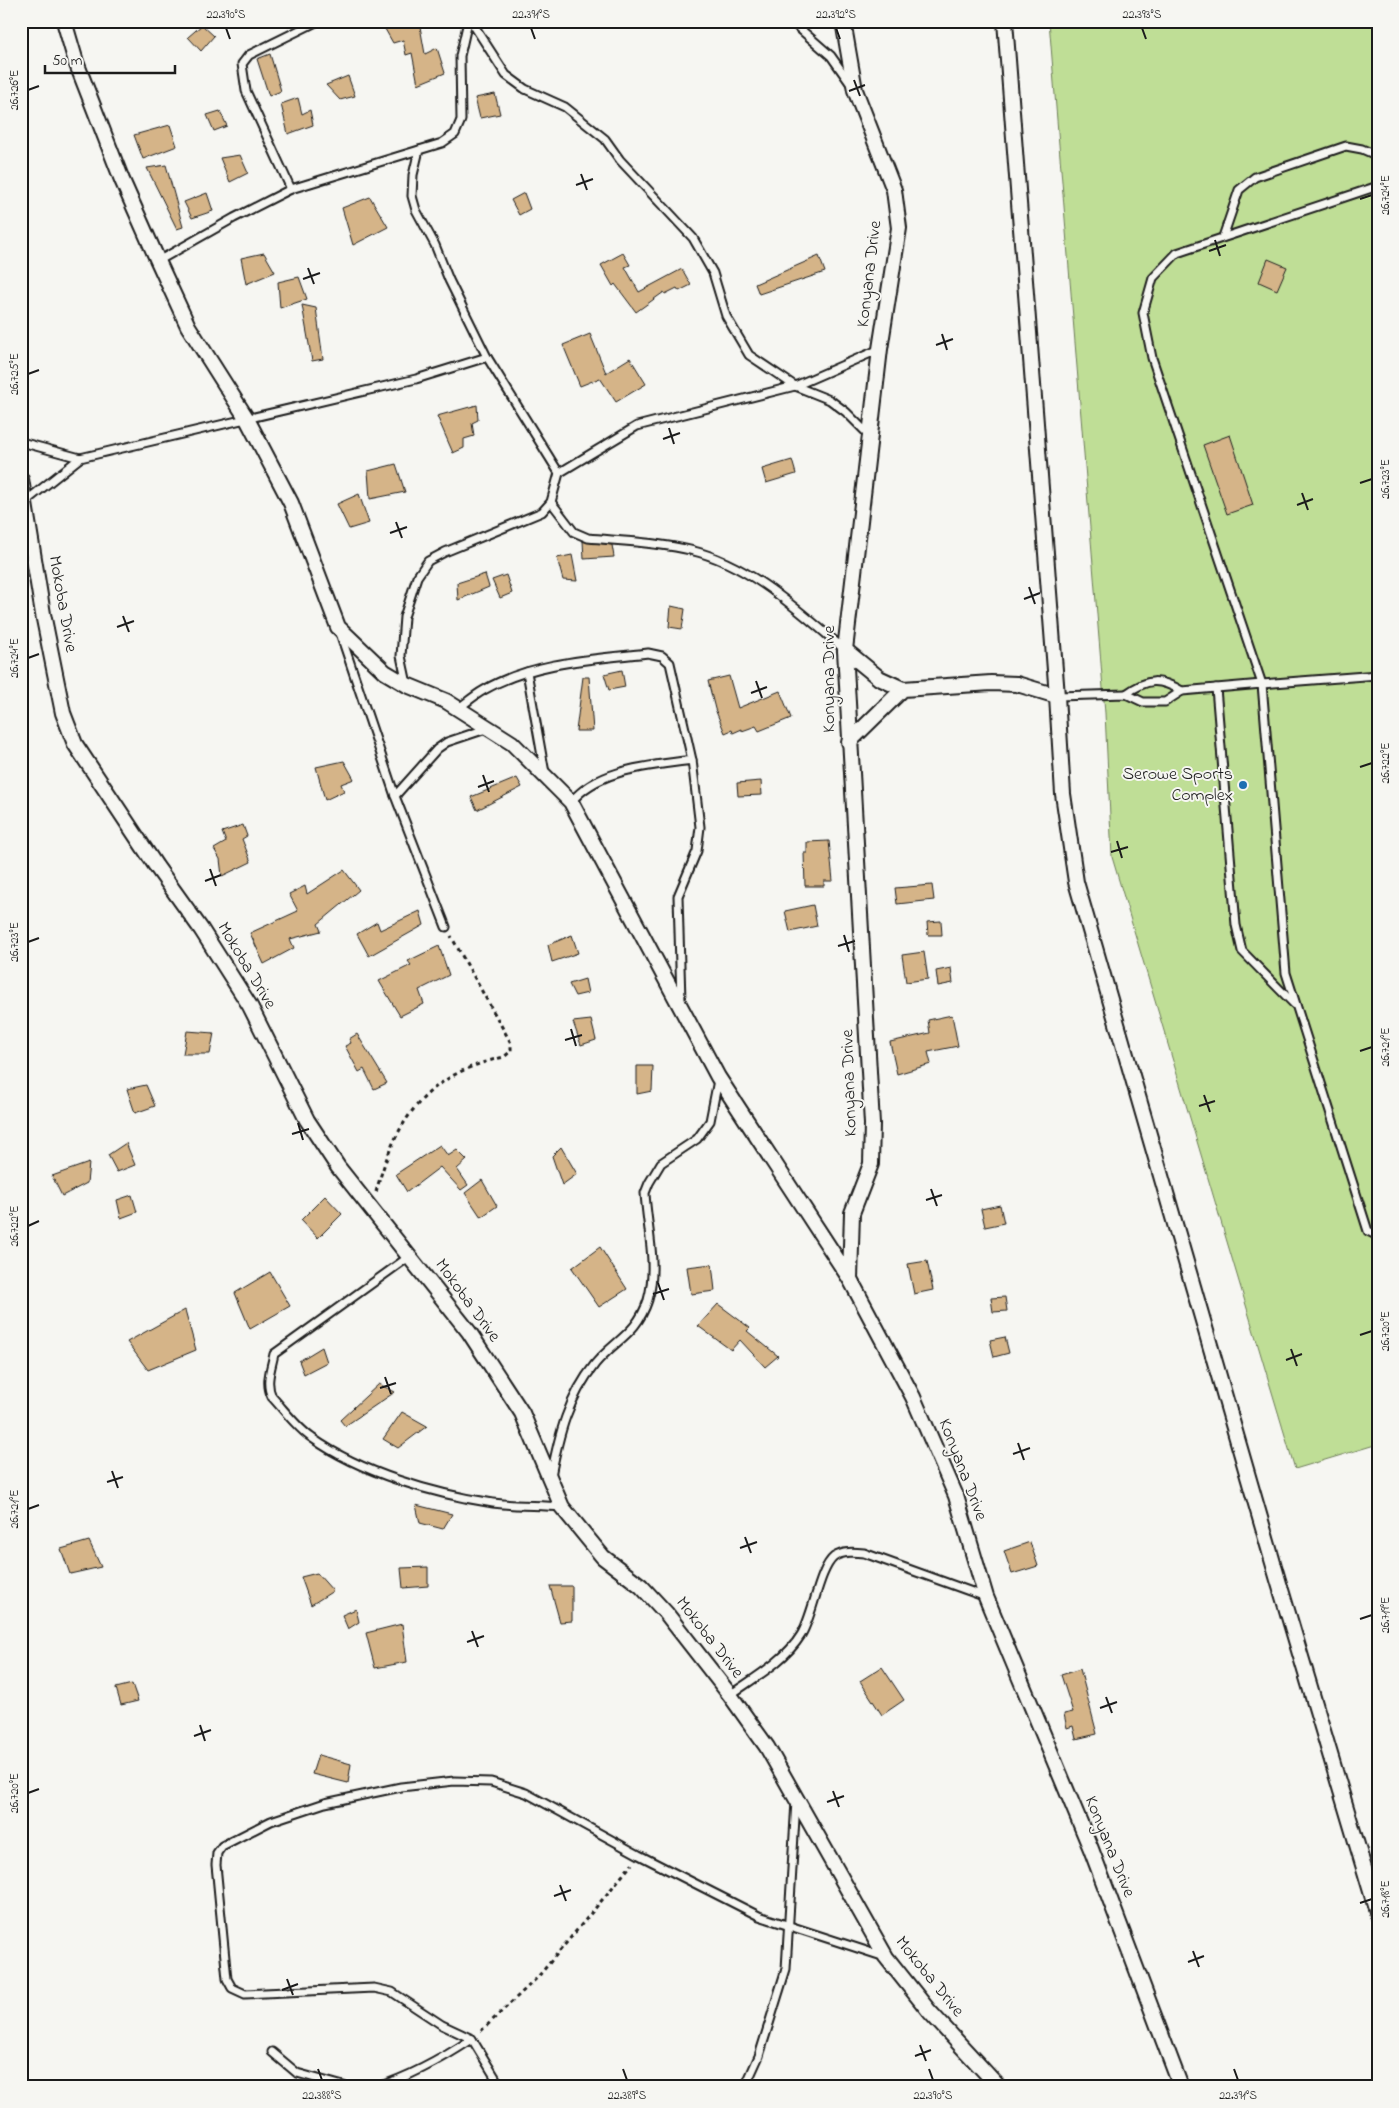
<svg xmlns="http://www.w3.org/2000/svg" width="1399" height="2108" viewBox="0 0 1399 2108" font-family="'Indie Flower',sans-serif">
<style>
.green{fill:#bfde96;stroke:#6e7d59}
.building{fill:#d5b488;stroke:#1c1c1c}
.lines{fill:none;stroke-linecap:round;stroke-linejoin:round}
.lane-casing{stroke:#1c1c1c;stroke-width:11}
.street-casing{stroke:#1c1c1c;stroke-width:18}
.path{stroke:#1c1c1c;stroke-width:3;stroke-dasharray:4 4;stroke-linecap:butt}
.lane{stroke:#f6f6f2;stroke-width:7}
.street{stroke:#f6f6f2;stroke-width:14}
.ticks{fill:none;stroke:#1c1c1c;stroke-width:2}
.poi-dot{fill:#1f6fb2;stroke:#f6f6f2;stroke-width:2}
.labels{text-anchor:middle;dominant-baseline:central;stroke-width:4;stroke-linejoin:round;paint-order:stroke}
.street-label{font-size:18px;fill:#1c1c1c;stroke:#f6f6f2}
.poi-label{font-size:18px;fill:#1c1c1c;stroke:#f6f6f2;text-anchor:end}
.neatline{fill:none;stroke:#1c1c1c;stroke-width:2}
.ticks-label{font-size:12px;text-anchor:middle;fill:#1c1c1c}
</style>
<rect width="100%" height="100%" fill="#f6f6f2"/>
<filter id="ink" filterUnits="userSpaceOnUse"><feTurbulence type="fractalNoise" baseFrequency=".02" numOctaves="2"/><feDisplacementMap in="SourceGraphic" scale="10" xChannelSelector="R" yChannelSelector="G"/><feConvolveMatrix kernelMatrix="1 2 1 2 8 2 1 2 1" color-interpolation-filters="sRGB"/></filter>
<g filter="url(#ink)">
<!-- green -->
<path class="green" d="M1049,21H1378V1444L1295,1469L1112,857L1105,713Z"/>
<!-- building -->
<g class="building">
<path d="M409,21H419L425,54L437,48L445,73L418,84L412,53L406,55L403,40L393,43L385,29Z"/>
<path d="M202,25L214,36L201,51L188,37Z"/>
<path d="M270,54L281,91L269,96L257,59Z"/>
<path d="M348,76L355,96L340,100L326,85Z"/>
<path d="M495,94L500,114L480,118L475,98Z"/>
<path d="M298,98L302,114L310,110L313,125L288,134L281,104Z"/>
<path d="M220,111L227,126L214,131L207,115Z"/>
<path d="M170,125L177,146L143,159L134,135Z"/>
<path d="M240,155L248,173L230,182L220,158Z"/>
<path d="M166,165L183,227L177,229L147,168Z"/>
<path d="M207,193L213,211L192,218L184,202Z"/>
<path d="M524,193L530,209L519,215L511,200Z"/>
<path d="M370,197L388,227L353,245L342,208Z"/>
<path d="M264,253L275,272L246,284L241,258Z"/>
<path d="M623,253L630,265L625,267L639,292L682,269L691,285L679,291L677,288L665,294L664,292L636,312L615,284L613,286L601,265Z"/>
<path d="M819,256L825,272L759,294L755,284Z"/>
<path d="M1268,259L1287,267L1277,290L1259,282Z"/>
<path d="M299,277L307,299L280,308L278,282Z"/>
<path d="M302,305L316,308L323,359L312,361Z"/>
<path d="M590,334L606,373L630,358L646,384L616,402L600,378L580,386L563,345Z"/>
<path d="M477,405L478,420L472,423L474,436L464,439V448L453,453L437,416Z"/>
<path d="M1230,435L1253,505L1227,514L1203,445Z"/>
<path d="M792,460L796,474L766,483L762,469Z"/>
<path d="M396,464L405,492L370,499L368,471Z"/>
<path d="M359,494L369,523L349,529L337,504Z"/>
<path d="M583,541L612,545L614,557L584,559Z"/>
<path d="M572,555L577,581L563,580L557,558Z"/>
<path d="M485,574L489,587L458,600L457,583Z"/>
<path d="M506,575L512,593L500,598L492,580Z"/>
<path d="M671,606L685,609L682,629L669,627Z"/>
<path d="M622,670L625,687L609,690L604,674Z"/>
<path d="M729,676L738,708L780,691L791,718L759,731L756,726L742,731V729L733,733L732,730L725,733L715,709L708,681Z"/>
<path d="M583,677H589L593,731H576Z"/>
<path d="M344,761L354,779L341,784L344,791L325,800L316,767Z"/>
<path d="M517,778L522,787L477,810L471,797Z"/>
<path d="M761,781L762,795L738,796L737,783Z"/>
<path d="M243,825L247,836L242,839L251,862L222,876L220,859L214,849L226,842L222,832Z"/>
<path d="M829,841L833,881H824V886H805L804,853H807V842Z"/>
<path d="M344,870L359,890L318,924L321,931L290,939L294,948L264,964L250,933L298,911L289,894L305,886L307,894Z"/>
<path d="M932,885L934,900L897,904L895,888Z"/>
<path d="M813,905L817,926L790,932L785,911Z"/>
<path d="M420,911L424,925L369,956L357,934L377,922L380,930Z"/>
<path d="M941,921L942,935H928L927,922Z"/>
<path d="M572,935L578,953L552,962L548,945Z"/>
<path d="M439,946L449,975L419,990L424,1004L400,1016L379,981L411,965L408,961Z"/>
<path d="M924,952L928,979L906,982L902,955Z"/>
<path d="M951,968L953,983L938,986L936,971Z"/>
<path d="M585,979L588,993L575,996L569,984Z"/>
<path d="M952,1015L958,1046L928,1052L931,1064L897,1074L890,1042L930,1033L928,1020Z"/>
<path d="M591,1020L596,1040L581,1045L573,1022Z"/>
<path d="M187,1031L214,1033L210,1054H183Z"/>
<path d="M357,1034L387,1083L374,1089L364,1069L359,1072L345,1046L351,1043L349,1039Z"/>
<path d="M637,1066H653L652,1091L637,1094Z"/>
<path d="M146,1085L155,1106L135,1113L127,1089Z"/>
<path d="M126,1143L135,1165L117,1172L108,1155Z"/>
<path d="M440,1145L448,1156L457,1150L467,1160L457,1169L468,1185L461,1190L440,1167L407,1192L396,1174Z"/>
<path d="M561,1147L577,1174L562,1185L552,1156Z"/>
<path d="M89,1163L87,1183L62,1196L52,1176Z"/>
<path d="M482,1180L497,1206L481,1217L465,1193Z"/>
<path d="M132,1195L137,1212L121,1218L117,1200Z"/>
<path d="M325,1196L342,1214L318,1238L301,1220Z"/>
<path d="M1000,1205L1004,1223L985,1227L981,1209Z"/>
<path d="M600,1247L627,1289L599,1307L572,1268Z"/>
<path d="M927,1261L933,1290L914,1294L908,1264Z"/>
<path d="M712,1264L715,1291L691,1294L687,1267Z"/>
<path d="M270,1272L290,1306L250,1329L235,1293Z"/>
<path d="M1005,1297L1007,1311L993,1312L991,1298Z"/>
<path d="M718,1304L750,1328L747,1331L778,1356L765,1367L740,1340L731,1350L698,1326Z"/>
<path d="M185,1310L196,1350L148,1370L127,1342Z"/>
<path d="M1005,1337L1009,1353L994,1357L990,1340Z"/>
<path d="M322,1347L327,1362L304,1374L299,1361Z"/>
<path d="M379,1384L395,1392L345,1426L340,1420Z"/>
<path d="M402,1412L427,1426L398,1448L383,1439Z"/>
<path d="M416,1505L452,1514L443,1529L420,1523Z"/>
<path d="M89,1541L101,1567L70,1574L61,1549Z"/>
<path d="M1030,1542L1038,1566L1012,1574L1004,1551Z"/>
<path d="M428,1567V1586L403,1588L401,1568Z"/>
<path d="M317,1573L333,1591L311,1605L301,1577Z"/>
<path d="M550,1586H572V1621L560,1622Z"/>
<path d="M356,1609L359,1622L348,1629L342,1615Z"/>
<path d="M402,1624L407,1662L375,1668L366,1633Z"/>
<path d="M882,1667L904,1700L882,1715L860,1681Z"/>
<path d="M1080,1669L1097,1734L1076,1739L1073,1726L1067,1728L1064,1714L1073,1712L1061,1675Z"/>
<path d="M132,1684L138,1701L121,1705L116,1688Z"/>
<path d="M318,1755L351,1764L348,1783L312,1774Z"/>
</g>
<g class="lines">
<!-- lane casing -->
<g class="lane-casing">
<g id="lane">
<path d="M468,21L460,56L461,120L455,134L442,143L419,150L413,175L412,196L416,210L435,245L449,280L487,357"/>
<path d="M471,21L506,75L525,89L565,107L605,139L620,160L693,238L713,273L726,316L749,355L795,386L830,400L846,412L869,435"/>
<path d="M791,21L831,56L850,83"/>
<path d="M1378,186L1177,253L1153,278L1143,313L1152,358L1262,684L1378,675"/>
<path d="M291,189L246,91L242,64L249,55L318,21"/>
<path d="M1223,237L1239,190L1255,177L1346,146L1362,149L1378,156"/>
<path d="M158,261L234,218L291,189L419,150"/>
<path d="M21,442L80,458L416,379L487,357L559,473"/>
<path d="M26,501L80,458"/>
<path d="M551,502L574,532L588,538C621,541 657,542 690,550C750,564 799,611 845,650"/>
<path d="M340,633L395,796L446,927"/>
<path d="M527,672L545,773"/>
<path d="M407,684L401,656L404,617L417,577L428,561L445,552L542,512L551,502L559,473L637,426L795,386L880,349"/>
<path d="M1216,688L1236,925L1242,951L1294,1004"/>
<path d="M1126,694C1148,678 1159,678 1182,691"/>
<path d="M1057,696L1126,694L1143,702H1165L1182,691L1262,684L1286,973L1368,1231L1378,1236"/>
<path d="M459,708C467,702 475,695 484,690C532,662 594,659 648,653L662,656L670,663L692,760"/>
<path d="M395,796L437,749L447,742L489,728"/>
<path d="M571,802C599,768 651,766 692,760L700,827L697,851L678,896L681,1001"/>
<path d="M410,1256L274,1354C271,1369 265,1383 272,1397C285,1411 297,1428 312,1438C361,1473 434,1494 493,1503C516,1506 539,1505 562,1507"/>
<path d="M551,1476C559,1434 568,1398 595,1364C616,1339 637,1334 648,1300C658,1266 647,1228 645,1193L649,1183L661,1163L697,1139L710,1121L718,1080"/>
<path d="M730,1695C754,1678 785,1661 801,1635C813,1616 819,1569 834,1557C843,1551 854,1552 864,1553L986,1597"/>
<path d="M272,2052L297,2073L347,2087"/>
<path d="M377,2087C412,2076 442,2059 472,2039"/>
<path d="M501,2087L472,2039L442,2025L392,1992L374,1988L245,1994L232,1988L227,1979L216,1865L217,1853L222,1846L271,1821L325,1803L401,1787L454,1781L491,1782L526,1793L639,1855L759,1916L885,1957"/>
<path d="M745,2087L759,2056L786,1969L796,1801"/>
</g>
</g>
<!-- street casing -->
<g class="street-casing">
<g id="street">
<path d="M64,21L76,62L122,180L158,261L188,326L247,419L291,503L338,627L385,672L407,685L446,701L512,743L571,802L718,1077L850,1279"/>
<path d="M843,21L855,90L894,190L899,228L880,349L845,650L872,1124L871,1164L852,1213L850,1279L913,1397L956,1496L986,1597L1091,1849L1181,2087"/>
<path d="M1005,21L1057,696L1063,794L1076,882L1278,1580L1378,1915"/>
<path d="M21,479L43,614L63,713L75,744L156,866L201,929L250,1006L307,1120L338,1167L469,1332L522,1413L562,1507L603,1557L641,1586L666,1613L730,1695L767,1747L886,1957L929,2011L999,2087"/>
<path d="M845,650L879,678L903,689"/>
<path d="M849,742L903,689L991,683L1017,684L1057,696"/>
</g>
</g>
<!-- path -->
<g class="path">
<path d="M376,1192C396,1118 427,1074 504,1057L511,1051V1043L451,936"/>
<path d="M481,2031L537,1978L632,1864"/>
</g>
<!-- lane -->
<use href="#lane" class="lane"/>
<!-- street -->
<use href="#street" class="street"/>
</g>
</g>
<!-- ticks -->
<path class="ticks" d="M226,28L230,39M531,28L535,39M836,28L840,39M1142,28L1146,39M854,80L860,96M28,90L39,86M849,91L865,85M581,174L587,190M576,185L593,179M1360,199L1372,195M1215,240L1220,256M1209,251L1226,245M308,268L314,284M303,279L320,273M942,334L947,350M936,345L953,339M28,374L39,370M669,428L674,444M663,439L680,433M1360,483L1372,479M1302,493L1308,510M1297,505L1313,499M396,522L402,538M390,533L407,527M1029,587L1035,604M1024,599L1040,593M123,616L129,632M117,627L134,621M28,658L39,654M756,681L762,698M751,693L767,687M1360,767L1372,763M483,775L489,792M478,787L494,781M1117,841L1122,858M1111,852L1128,847M210,869L216,886M205,881L221,875M844,935L849,952M28,942L39,938M838,946L855,941M571,1029L576,1046M565,1040L582,1035M1360,1051L1372,1047M1204,1095L1210,1112M1199,1106L1215,1101M298,1123L303,1140M292,1134L309,1129M931,1189L937,1206M926,1200L942,1195M28,1226L39,1221M658,1283L664,1300M653,1294L669,1289M1360,1335L1372,1331M1291,1349L1297,1366M1286,1360L1302,1354M385,1377L391,1394M380,1388L396,1383M1018,1443L1024,1460M1013,1454L1030,1448M112,1471L118,1488M107,1482L123,1477M28,1509L39,1505M745,1537L751,1553M740,1548L757,1542M1360,1619L1372,1615M472,1631L478,1647M467,1642L484,1636M1106,1697L1112,1713M1100,1708L1117,1702M200,1725L205,1741M194,1736L211,1730M833,1791L839,1807M28,1793L39,1789M827,1802L844,1796M560,1885L566,1901M554,1896L571,1890M1360,1903L1372,1899M1193,1951L1199,1967M1188,1962L1204,1956M287,1979L293,1995M282,1990L298,1984M920,2045L926,2061M915,2056L931,2050M318,2069L322,2080M623,2069L627,2080M929,2069L933,2080M1234,2069L1238,2080"/>
<!-- markers -->
<circle class="poi-dot" cx="1243" cy="785" r="5"/>
<g class="labels">
<!-- street labels -->
<g class="street-label">
<text transform="translate(870 274) rotate(-83)">Konyana Drive</text>
<text transform="translate(62 604) rotate(80)">Mokoba Drive</text>
<text transform="translate(830 679) rotate(-90)">Konyana Drive</text>
<text transform="translate(246 966) rotate(59)">Mokoba Drive</text>
<text transform="translate(850 1083) rotate(-92)">Konyana Drive</text>
<text transform="translate(467 1301) rotate(54)">Mokoba Drive</text>
<text transform="translate(962 1470) rotate(69)">Konyana Drive</text>
<text transform="translate(709 1638) rotate(52)">Mokoba Drive</text>
<text transform="translate(1109 1847) rotate(68)">Konyana Drive</text>
<text transform="translate(929 1977) rotate(51)">Mokoba Drive</text>
</g>
<!-- poi labels -->
<g class="poi-label">
<text x="1233" y="775">Serowe Sports<tspan x="1233" dy="21">Complex</tspan></text>
</g>
</g>
<!-- margin -->
<rect width="1399" height="2108" fill="none" stroke="#f6f6f2" stroke-width="55"/>
<!-- scale -->
<path d="M45 65v8h130v-8" fill="none" stroke="#1c1c1c" stroke-width="2.5"/>
<text x="52" y="65" font-size="15" fill="#1c1c1c" stroke="#f6f6f2" stroke-width="4" paint-order="stroke">50 m</text>
<rect x="28" y="28" width="1344" height="2052" class="neatline"/>
<g class="ticks-label">
<text x="226" y="18">22.390°S</text>
<text x="531" y="18">22.391°S</text>
<text x="836" y="18">22.392°S</text>
<text x="1142" y="18">22.393°S</text>
<text transform="translate(14 90) rotate(-90)" y="4">26.726°E</text>
<text transform="translate(1385 195) rotate(-90)" y="4">26.724°E</text>
<text transform="translate(14 374) rotate(-90)" y="4">26.725°E</text>
<text transform="translate(1385 479) rotate(-90)" y="4">26.723°E</text>
<text transform="translate(14 658) rotate(-90)" y="4">26.724°E</text>
<text transform="translate(1385 763) rotate(-90)" y="4">26.722°E</text>
<text transform="translate(14 942) rotate(-90)" y="4">26.723°E</text>
<text transform="translate(1385 1047) rotate(-90)" y="4">26.721°E</text>
<text transform="translate(14 1226) rotate(-90)" y="4">26.722°E</text>
<text transform="translate(1385 1331) rotate(-90)" y="4">26.720°E</text>
<text transform="translate(14 1509) rotate(-90)" y="4">26.721°E</text>
<text transform="translate(1385 1615) rotate(-90)" y="4">26.719°E</text>
<text transform="translate(14 1793) rotate(-90)" y="4">26.720°E</text>
<text transform="translate(1385 1899) rotate(-90)" y="4">26.718°E</text>
<text x="322" y="2099">22.388°S</text>
<text x="627" y="2099">22.389°S</text>
<text x="933" y="2099">22.390°S</text>
<text x="1238" y="2099">22.391°S</text>
</g>
</svg>
